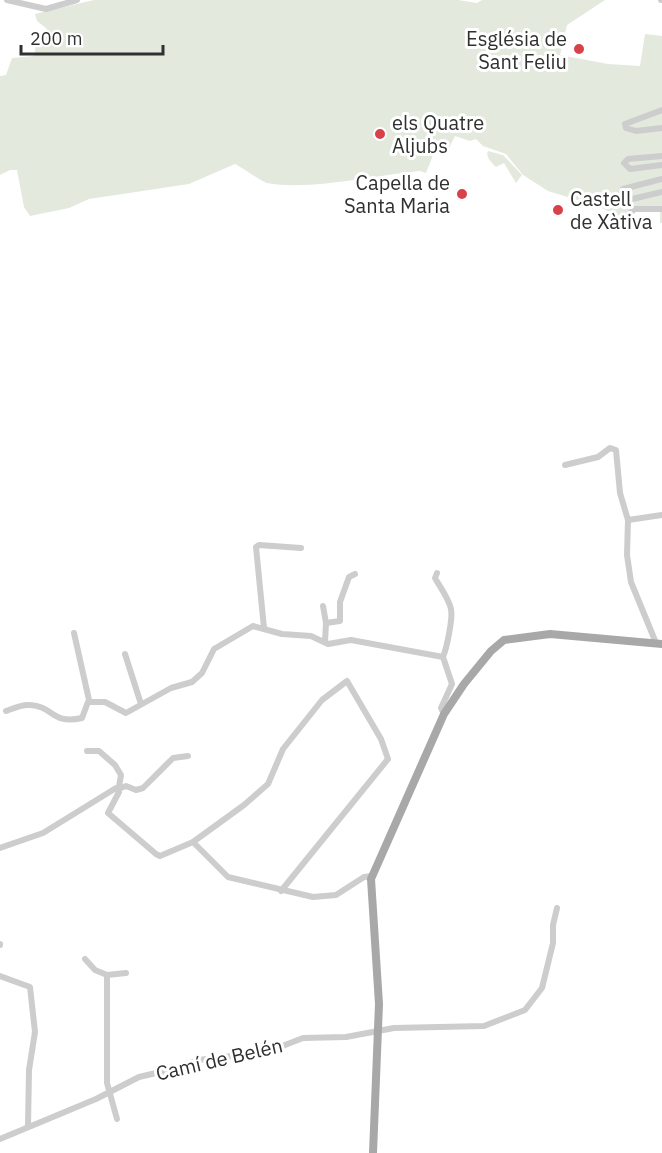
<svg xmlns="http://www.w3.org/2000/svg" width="662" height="1153" viewBox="0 0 662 1153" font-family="'IBM Plex Sans',sans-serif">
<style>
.green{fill:#e3e9dd}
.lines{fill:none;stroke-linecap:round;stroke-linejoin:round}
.minor{stroke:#cdcdcd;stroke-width:6}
.major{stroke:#a8a8a8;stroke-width:8}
.poi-dot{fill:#d8414a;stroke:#fff;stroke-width:2}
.labels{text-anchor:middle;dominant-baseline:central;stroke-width:6;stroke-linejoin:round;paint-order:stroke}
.poi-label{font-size:20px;fill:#303030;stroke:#fff;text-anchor:end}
.street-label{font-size:20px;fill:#303030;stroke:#fff}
</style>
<rect width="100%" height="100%" fill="#fff"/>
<!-- green -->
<g class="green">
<path d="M94,0H458L477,3L482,0H605L567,25L560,55L608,64L640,66L645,34L662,36V223H660V207L642,206L619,216L597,206L548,191L523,175L506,154L483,146L476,139L470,141L455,136L449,148L433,155L426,173L420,171C376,175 309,191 267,183C262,182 243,168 235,164L189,184L89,199L69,208L30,216L24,207L17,170H10L0,175V76L6,75L12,58L34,56L36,45L47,29L37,21L35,14Z"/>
<path d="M488,151L503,155L522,175L516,183L504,163L496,167C492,163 485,157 488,151Z"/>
</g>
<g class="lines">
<!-- minor -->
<g class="minor">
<path d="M7,0L46,9L77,0"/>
<path d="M661,0H662"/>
<path d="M662,110L625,124L626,128L636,131L662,128"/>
<path d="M662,156L628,159L624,163L630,169L662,165"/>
<path d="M662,179L623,189L620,196L628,200L662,192"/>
<path d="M620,221L635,209H662"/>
<path d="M565,465L598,457L610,448L616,450L620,493L628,520L627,555L631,582L656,643"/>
<path d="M628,520L662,515"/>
<path d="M437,573L435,578C440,587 449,599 451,609C453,618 447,647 443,657"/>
<path d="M323,606L326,623L325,642"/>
<path d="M326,623L340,621V602L349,577L355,574"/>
<path d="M264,628L256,547L259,545L301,548"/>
<path d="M74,633L89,700"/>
<path d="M125,654L141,704"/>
<path d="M6,711C14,708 22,704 30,705C54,706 51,725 82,718L88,702H105L126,713L171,688L192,682L202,673L214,649L253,626L282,634L311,636L328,644L351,640L443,657L452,684L441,708L444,714"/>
<path d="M87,751H99L115,765L121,775L119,787"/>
<path d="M118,789L126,786L136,790L143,788L173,758L188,756"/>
<path d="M193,842L228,877L313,897L336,895L364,877L372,876"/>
<path d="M0,848L43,833L116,788L119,792L108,813L156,854L160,856L193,842L244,805L268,784L283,749L322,700L347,681L381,739L388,759L281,891"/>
<path d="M0,945V944"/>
<path d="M85,959L95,970L107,975"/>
<path d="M0,976L30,987L35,1032L29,1070L28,1126"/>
<path d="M117,1119L107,1083V975L126,973"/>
<path d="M0,1139L96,1099L139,1077L169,1070L198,1060L267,1052L303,1038L346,1037L394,1028L484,1026L525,1010L542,988L553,943V925L557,908"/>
</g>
<!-- major -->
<path class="major" d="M373,1153L379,1004L371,879L444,714L464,684L491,651L504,640L550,634L662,644"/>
</g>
<!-- markers -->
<g class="poi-dot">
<circle cx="579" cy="49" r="6"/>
<circle cx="380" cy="134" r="6"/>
<circle cx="462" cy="194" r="6"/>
<circle cx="558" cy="210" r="6"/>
</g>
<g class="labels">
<!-- poi labels -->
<g class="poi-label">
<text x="567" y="38">Església de<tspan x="567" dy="23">Sant Feliu</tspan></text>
<text x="392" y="122" text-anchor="start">els Quatre<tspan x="392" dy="23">Aljubs</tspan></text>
<text x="450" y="182">Capella de<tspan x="450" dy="23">Santa Maria</tspan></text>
<text x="570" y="198" text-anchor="start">Castell<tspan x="570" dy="23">de Xàtiva</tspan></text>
</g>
<!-- street labels -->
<g class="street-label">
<text transform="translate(219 1059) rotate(-13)">Camí de Belén</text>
</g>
</g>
<!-- scale -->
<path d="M21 45v9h142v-9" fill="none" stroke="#303030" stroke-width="3"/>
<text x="30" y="45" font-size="18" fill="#303030" stroke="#ffffff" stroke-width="4.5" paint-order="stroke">200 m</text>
</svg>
